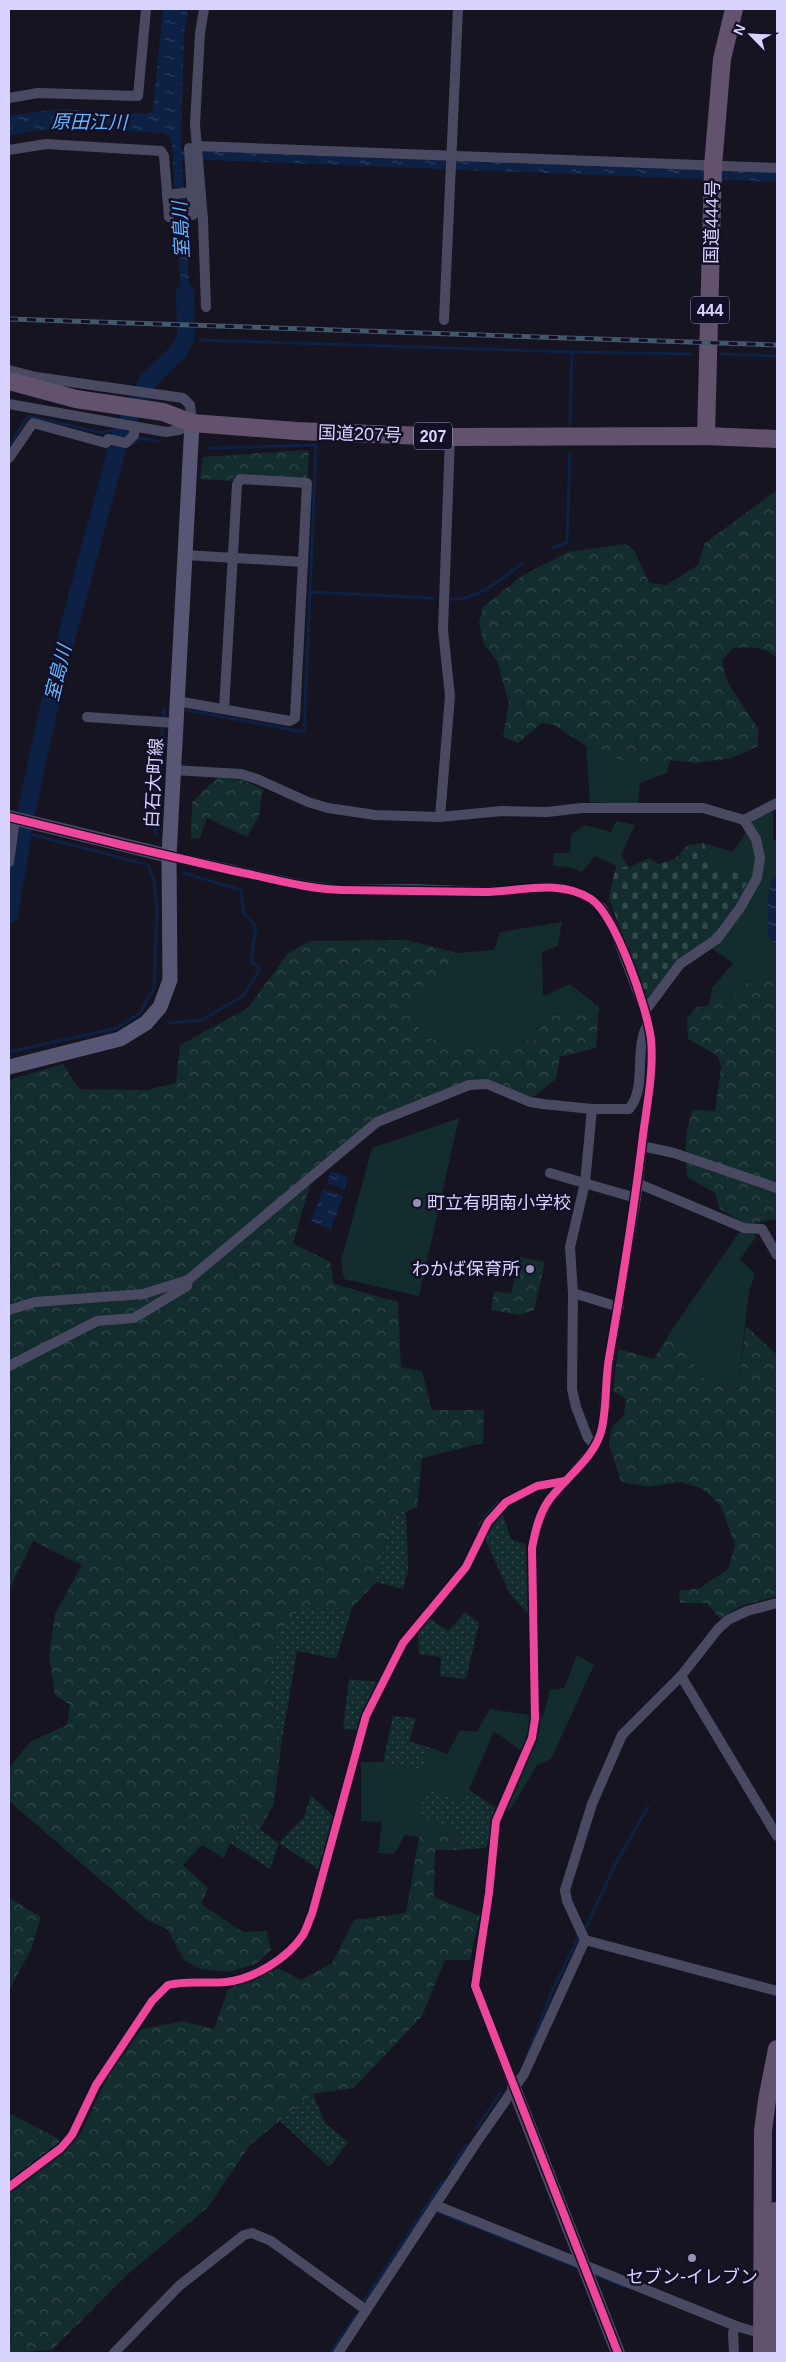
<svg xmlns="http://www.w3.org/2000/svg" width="786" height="2362" viewBox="0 0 786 2362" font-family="Arial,'Noto Sans JP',sans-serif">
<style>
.grass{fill:#132c2d}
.forest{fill:url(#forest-crowns)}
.cemetery{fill:url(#cemetery-stones)}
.garden{fill:url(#garden-dots)}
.water{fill:url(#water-ripples)}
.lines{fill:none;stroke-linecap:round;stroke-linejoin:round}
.stream{stroke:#0d2144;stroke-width:3}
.river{stroke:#0d2144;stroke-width:18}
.minor{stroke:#4a4962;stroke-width:10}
.tertiary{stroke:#4a4962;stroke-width:14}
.secondary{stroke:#575674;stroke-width:15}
.trunk{stroke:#62526e;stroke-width:18}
.rail-casing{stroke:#43596b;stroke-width:5}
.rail{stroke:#130f26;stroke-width:3;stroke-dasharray:9;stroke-linecap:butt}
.cycleway-casing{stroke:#130f26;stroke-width:11}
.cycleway{stroke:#ed469a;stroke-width:8}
.poi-dot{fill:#9591b1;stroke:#130f26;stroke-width:2}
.labels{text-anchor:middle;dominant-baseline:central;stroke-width:5;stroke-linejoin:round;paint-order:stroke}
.shield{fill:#130f26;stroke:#9e99be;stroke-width:1}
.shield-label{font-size:16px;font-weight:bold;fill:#d9d4ff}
.street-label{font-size:18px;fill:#d9d4ff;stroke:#130f26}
.poi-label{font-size:18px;fill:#d9d4ff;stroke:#130f26;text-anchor:start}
.water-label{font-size:19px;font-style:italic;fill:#62b6ff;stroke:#130f26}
</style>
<defs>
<pattern id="forest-crowns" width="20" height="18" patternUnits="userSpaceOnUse" patternTransform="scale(1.25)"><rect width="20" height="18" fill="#132c2d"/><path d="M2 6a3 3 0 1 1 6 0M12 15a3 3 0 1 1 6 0" fill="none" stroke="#354a4c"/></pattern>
<pattern id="cemetery-stones" width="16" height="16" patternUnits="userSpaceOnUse" patternTransform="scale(1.25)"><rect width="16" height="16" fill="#132c2d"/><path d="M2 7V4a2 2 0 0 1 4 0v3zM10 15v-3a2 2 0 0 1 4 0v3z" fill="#354a4c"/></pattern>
<pattern id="garden-dots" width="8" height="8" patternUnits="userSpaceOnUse" patternTransform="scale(1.25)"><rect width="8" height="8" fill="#132c2d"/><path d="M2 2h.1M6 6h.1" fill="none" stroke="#354a4c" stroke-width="1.8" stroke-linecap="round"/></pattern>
<pattern id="water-ripples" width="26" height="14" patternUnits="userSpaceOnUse" patternTransform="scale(1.25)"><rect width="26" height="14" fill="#0d2144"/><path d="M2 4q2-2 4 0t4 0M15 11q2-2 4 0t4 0" fill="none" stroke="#304060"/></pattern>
</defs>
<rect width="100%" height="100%" fill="#161421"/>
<!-- grass -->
<g class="grass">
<path d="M586,746L635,766L670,760L667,773L640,783L638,805L590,802Z"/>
<path d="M773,811V840L777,841V872L768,934L777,949V969L747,982L729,1003L709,1006L712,988L733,963L705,944L710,864L704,843L733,852L754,820Z"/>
<path d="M616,821L635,825L621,855L629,867L616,866L595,856L582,872L569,867L553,866L554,853H570L571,834L585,825L611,832Z"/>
<path d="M562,922L558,946L542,952L543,996L570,984L599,1007L545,1016L536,1040L466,1049L421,1036L414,1006L436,976L458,953L494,950L500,932Z"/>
<path d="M459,1118L419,1296L344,1279L341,1261L372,1148Z"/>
<path d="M745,1224L756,1237L740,1259L755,1274L749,1291L737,1395L701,1377L673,1328Z"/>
<path d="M577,1655L594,1665L551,1759L537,1765L510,1810L498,1809L523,1752L494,1731L463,1804L429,1788L459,1832L419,1837L405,1835L394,1854L378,1853L382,1822L361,1821V1762H383L421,1770L431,1748L447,1754L460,1730L477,1732L490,1709L543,1717L550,1690L564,1688Z"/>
</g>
<!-- forest -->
<g class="forest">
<path d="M307,450L309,453L307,479L234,476V481L200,479L203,457Z"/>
<path d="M777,490V659C767,646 749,647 733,648L722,661L727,681L758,729V746L732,758L696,763L670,760L635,766L586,746L554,725L542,723L518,743L503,737L509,703L497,661L484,644L479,623L483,607L523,575L568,552L626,544L635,552L649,583L667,585L698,565L705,543Z"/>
<path d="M218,777L242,780L263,789L259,816L247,837L207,818L200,838L191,839L192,802Z"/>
<path d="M406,940L458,953L436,976L414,1006L421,1036L466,1049L536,1040L545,1016L599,1007L596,1048L560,1057L556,1079L533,1097L486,1088L469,1090L380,1126L311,1182L293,1243L330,1262L334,1284L398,1302L401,1367L422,1371L432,1410H484L483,1443L422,1458L417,1508L391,1515L376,1582L352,1608L300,1609L268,1677L281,1746L274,1804L260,1829L241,1816L224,1858L202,1845L183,1865L208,1888L201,1904L243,1932L267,1931L271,1950L256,1964L228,1972L201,1969L185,1961L167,1929L146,1919L9,1801V1768L30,1742L67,1725L70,1705L55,1695L49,1655L55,1614L82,1565L33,1541L9,1590V1080L63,1064L79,1089L147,1090L176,1083L180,1045L248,1008L288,953L310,941Z"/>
<path d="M777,969V1219L745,1224L720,1209L715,1193L687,1177C685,1155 684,1131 693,1110L715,1111L721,1067L718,1056L688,1039L687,1019L696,1007L729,1003L747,982Z"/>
<path d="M520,1257L545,1262L534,1310L520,1315L491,1310L494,1291L511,1294Z"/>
<path d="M746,1326L777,1355V1596L741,1606L720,1619L707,1603H680L679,1591L700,1588L728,1569L735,1545L721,1506L703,1489L681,1482L648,1487L621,1482L609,1444L612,1427L624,1415L626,1399L613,1391L618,1349L654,1359L673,1328L701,1377L737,1395Z"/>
<path d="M459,1832L457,1850H435L434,1897L480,1916L470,1960H445L422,2016L354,2088L313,2094L250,2145L208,2207L128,2274L52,2350L9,2353V2113L63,2141L80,2135L109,2074L142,2029L183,2021L214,2029L228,1989L278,1968L301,1980L332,1963L354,1920L406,1913L419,1837Z"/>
<path d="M9,1898L41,1917L31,1950L9,1990Z"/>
</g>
<!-- cemetery -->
<path class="cemetery" d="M704,843L710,864L750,877L718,933L705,944L678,959L646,1001L609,898L616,866L629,867L650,858L658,864L675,859L688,845Z"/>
<!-- garden -->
<g class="garden">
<path d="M498,1500L511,1539L526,1545L528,1614L510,1594L478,1524Z"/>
<path d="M406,1511L408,1570L403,1589L376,1582L391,1515Z"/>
<path d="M300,1608H352L336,1659L297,1651L281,1746L268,1677L280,1631Z"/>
<path d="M465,1612L479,1623L466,1679L440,1676L441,1657L419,1654L418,1633L430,1619L448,1631Z"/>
<path d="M349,1679L378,1682L357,1730L343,1729Z"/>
<path d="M393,1716L416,1718L409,1741L431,1748L421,1770L383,1762Z"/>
<path d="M429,1788L462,1803L467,1789L498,1809L486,1848L458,1850L459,1832L417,1815Z"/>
<path d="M311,1795L335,1818L318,1869L279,1843L270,1869L230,1843L241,1816L279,1843L304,1817Z"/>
<path d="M313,2094L325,2123L348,2142L329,2167L280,2121Z"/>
</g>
<!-- water -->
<g class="water">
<path d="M163,9H188L184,35L181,149L777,172V182L182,159L191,316L182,315L172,144L170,137L162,133C111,130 59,123 9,136V116L12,115L57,109L147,114L153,110Z"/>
<path d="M777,872V949L768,934V897L772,878L776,876Z"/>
<path d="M331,1171L348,1177L344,1189L327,1183Z"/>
<path d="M323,1189L343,1196L331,1229L311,1222Z"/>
</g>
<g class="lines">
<!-- stream -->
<g class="stream">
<path d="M200,340L572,352"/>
<path d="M721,354L777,356"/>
<path d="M570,425L572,352L692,354"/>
<path d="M131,444L141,438L158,441"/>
<path d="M9,446L28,416L103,433L108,430L121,434"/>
<path d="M210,448L316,445L310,592"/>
<path d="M552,548L567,542L570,452"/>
<path d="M451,599C479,600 500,579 522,564"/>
<path d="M186,710L304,732L310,592L434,598"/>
<path d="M155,834L164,708"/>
<path d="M169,1023L202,1020L243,996L260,969L251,961L256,927L244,914L241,890L184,873"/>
<path d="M9,1052L117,1028L140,1013L154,988L157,907L154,880L148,865L15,830"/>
<path d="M585,1929L617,1861L648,1807"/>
<path d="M526,2058L553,1989L579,1936"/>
<path d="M476,2129L500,2093"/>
<path d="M450,2170L467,2144"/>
<path d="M440,2213L576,2267"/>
<path d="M595,2275L625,2287"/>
<path d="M364,2301L443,2181"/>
<path d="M330,2353L356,2315"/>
</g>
<!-- river -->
<path class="river" d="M9,915L27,809L54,684L121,434L148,381L178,352L186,337L185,293"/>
<!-- minor -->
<g class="minor">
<path d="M204,9L200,33L195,124L203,220L206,307"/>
<path d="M9,98L38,93L138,96L146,9"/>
<path d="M196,146L777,168"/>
<path d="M189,148L193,215"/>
<path d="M9,150L46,144L161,151L164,156L169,217"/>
<path d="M167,195L192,192"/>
<path d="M444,320L458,9"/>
<path d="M9,370L36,377L183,398L190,405L192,423L179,430L166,432L9,404"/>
<path d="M9,458L33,423L106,443L108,439L126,443L134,435L135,428"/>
<path d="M185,555L303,562"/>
<path d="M177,701L290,721L295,718L307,483L240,479L237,485L224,709"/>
<path d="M87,717L176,723"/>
<path d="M173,770L241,774L257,779L308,802L328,808L375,815L440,817L502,811L547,812L582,808H703L744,820L777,803"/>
<path d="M440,817L450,696L443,630L450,437"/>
<path d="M169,856L302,885L338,890L413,889L488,892L551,887L570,890L588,897L602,908L614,929L645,1011L651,1040L652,1062L636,1198L609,1361L602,1431L591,1452L547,1503L536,1529L532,1548L535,1719L532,1738L496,1821L489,1893L475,1986L514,2088"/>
<path d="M9,862L15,819"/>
<path d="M645,1011L680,964L717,939L740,908L757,878L760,858L756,839L744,820"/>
<path d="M592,1109L585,1183L570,1247L573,1293L572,1389L576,1407L588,1438L595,1445"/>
<path d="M642,1146L674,1153L777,1188"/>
<path d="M550,1173L636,1198"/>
<path d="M637,1183L744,1228L762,1229L777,1255"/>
<path d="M573,1293L619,1307"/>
<path d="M9,1310L35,1302L143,1294L188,1280L377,1122L469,1085L487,1084L530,1102L543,1104L592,1109H629C648,1086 633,1049 648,1024"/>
<path d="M9,1366L97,1321L134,1318L187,1286L188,1280"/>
<path d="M777,1603L747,1611L728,1620L718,1629L681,1676L622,1735L592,1804L565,1890L567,1901L585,1940L777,1991"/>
<path d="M681,1676L777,1836"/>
<path d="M9,2187L61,2148L72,2135L96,2085L152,2001L168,1985C187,1980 207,1984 226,1982C254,1979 288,1958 303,1935C307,1928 309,1920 312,1914L366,1716L403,1643L466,1567L488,1522L506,1502L537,1486L565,1481"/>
<path d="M435,2205L736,2326L766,2335"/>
<path d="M114,2353L179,2286L244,2235L252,2233L271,2241L366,2310"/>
<path d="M338,2353L476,2143L524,2074L585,1940"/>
<path d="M734,2353L733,2333L736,2326"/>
</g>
<!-- tertiary -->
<g class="tertiary">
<path d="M9,817L169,856"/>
<path d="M514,2088L618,2353"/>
</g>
<!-- secondary -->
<path class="secondary" d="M9,1067L120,1039L146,1023L160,1007L170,980L169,856L192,423"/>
<!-- trunk -->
<g class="trunk">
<path d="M9,381L76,399L163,412L192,423L297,431L450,437L706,436L777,439"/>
<path d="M706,436L713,166L722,59L734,9"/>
<path d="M775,2211L776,2353"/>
<path d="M762,2353L763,2131L767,2100L777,2049"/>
</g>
<!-- rail casing -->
<g class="rail-casing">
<path id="rail" d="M9,319L777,345"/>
</g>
<!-- rail -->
<use href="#rail" class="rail"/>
<!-- cycleway casing -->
<g class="cycleway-casing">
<g id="cycleway">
<path d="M9,817C84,836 159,854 234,871C270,878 306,889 342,890C389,891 437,891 484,892C519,892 559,878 591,899C616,916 647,1008 651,1039C654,1071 647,1104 643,1135C634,1210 622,1284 609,1358C605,1381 607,1405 602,1428C596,1457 566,1477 549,1500C539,1514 535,1532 532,1548L535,1719L532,1738L496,1821L489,1893L475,1986L618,2353"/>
<path d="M9,2187L61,2148L72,2135L96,2085L152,2001L168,1985C187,1980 207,1984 226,1982C254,1979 288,1958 303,1935C307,1928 309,1920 312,1914L366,1716L403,1643L466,1567L488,1522L506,1502L537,1486L565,1481"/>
</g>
</g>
<!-- cycleway -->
<use href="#cycleway" class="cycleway"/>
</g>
<!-- markers -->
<g class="poi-dot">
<circle cx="417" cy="1203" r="5"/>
<circle cx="530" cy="1269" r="5"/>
<circle cx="692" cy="2258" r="5"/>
</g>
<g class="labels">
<!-- shield labels -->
<g class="shield">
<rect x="691" y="296.5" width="38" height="27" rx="4"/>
<rect x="414" y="422.5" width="38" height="27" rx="4"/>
</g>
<g class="shield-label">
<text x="710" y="310">444</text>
<text x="433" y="436">207</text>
</g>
<!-- street labels -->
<g class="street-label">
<text transform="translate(712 222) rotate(-89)">国道444号</text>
<text transform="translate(360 434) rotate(2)">国道207号</text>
<text transform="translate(154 783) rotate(-87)">白石大町線</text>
</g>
<!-- poi labels -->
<g class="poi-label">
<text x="427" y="1203">町立有明南小学校</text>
<text x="520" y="1269" text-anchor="end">わかば保育所</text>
<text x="692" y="2277" text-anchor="middle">セブン-イレブン</text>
</g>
<!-- water labels -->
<g class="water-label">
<text transform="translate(89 122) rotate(1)">原田江川</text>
<text transform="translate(181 230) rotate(-93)">室島川</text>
<text transform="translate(58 673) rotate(-76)">室島川</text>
</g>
</g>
<!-- border -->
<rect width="786" height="2362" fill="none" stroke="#d9d4ff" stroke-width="20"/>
<!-- north arrow -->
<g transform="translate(751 35) rotate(294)" stroke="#130f26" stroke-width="4" paint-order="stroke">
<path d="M0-4L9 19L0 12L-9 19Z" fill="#d9d4ff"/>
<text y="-8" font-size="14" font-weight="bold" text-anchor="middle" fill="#d9d4ff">N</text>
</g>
</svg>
